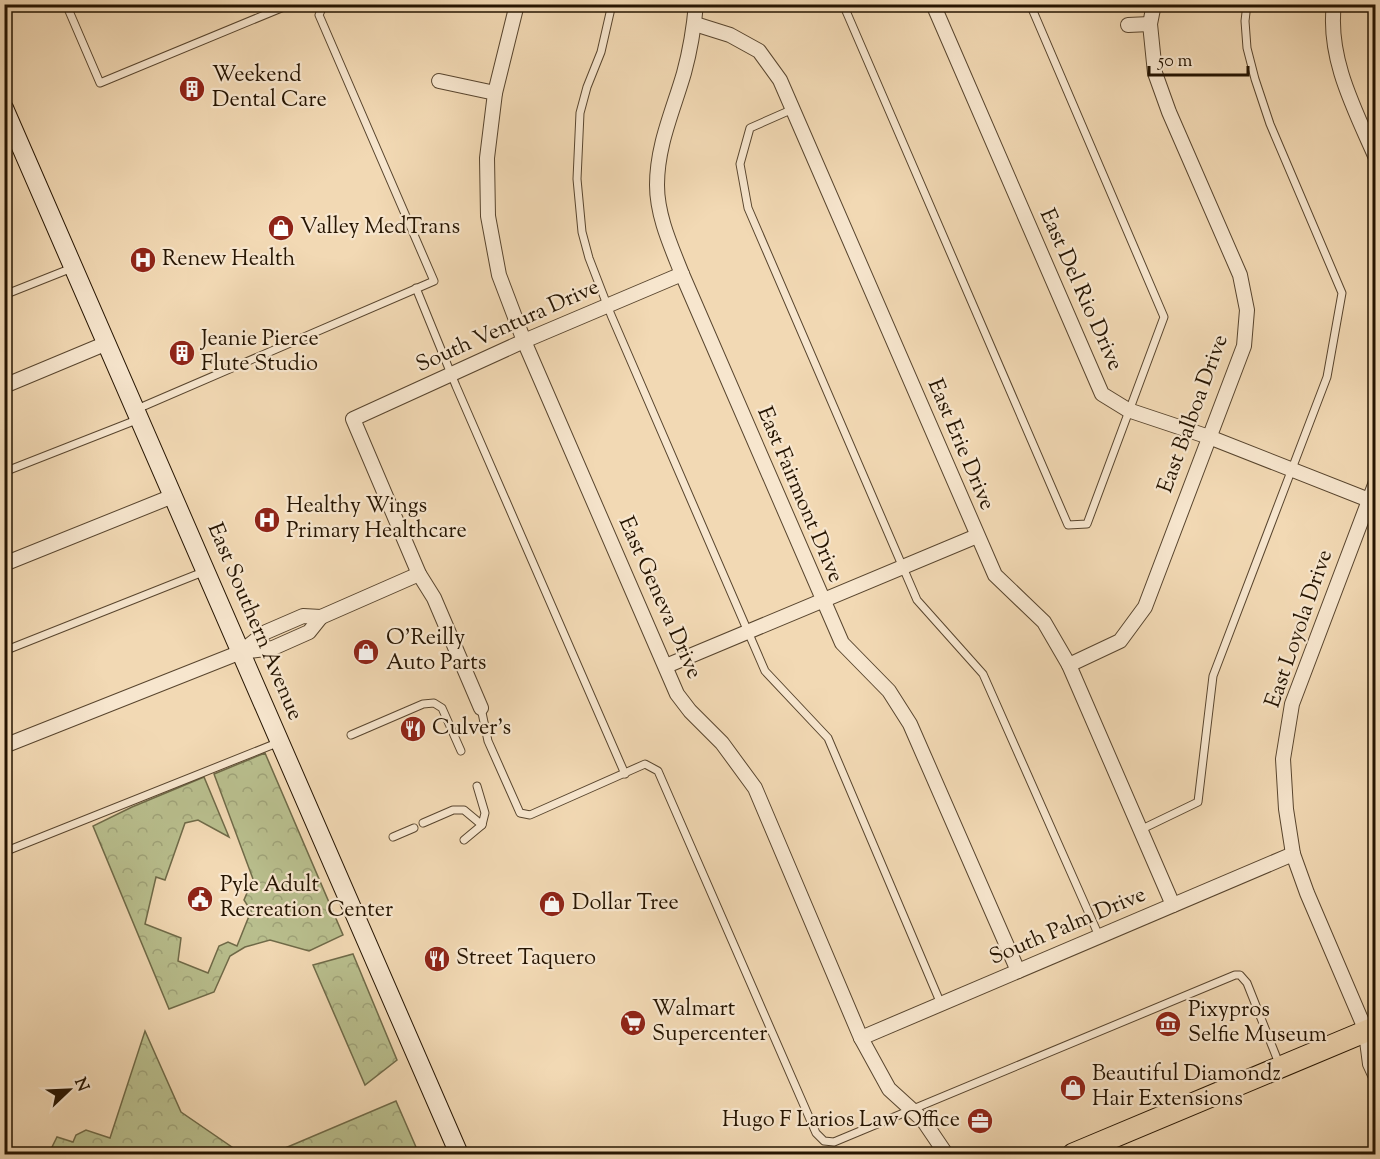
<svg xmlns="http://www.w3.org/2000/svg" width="1380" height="1159" viewBox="0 0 1380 1159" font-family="'Sorts Mill Goudy',serif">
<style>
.forest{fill:url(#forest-crowns);stroke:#6f6a48;stroke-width:1.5}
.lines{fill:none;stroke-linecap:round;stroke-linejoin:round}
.service-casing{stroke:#58452e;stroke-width:9}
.minor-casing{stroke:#58452e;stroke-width:16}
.secondary-casing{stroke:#251401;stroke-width:20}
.primary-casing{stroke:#251401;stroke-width:23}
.service{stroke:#f7e6ce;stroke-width:7}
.minor{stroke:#f7e6ce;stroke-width:14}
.secondary{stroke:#f7e6ce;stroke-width:18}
.primary{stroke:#f2d9b4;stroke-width:21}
.labels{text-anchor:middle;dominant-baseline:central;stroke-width:4.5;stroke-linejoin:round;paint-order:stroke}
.poi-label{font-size:22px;fill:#251401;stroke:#f7e6ce;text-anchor:start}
.street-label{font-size:22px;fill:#251401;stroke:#f7e6ce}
</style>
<defs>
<pattern id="forest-crowns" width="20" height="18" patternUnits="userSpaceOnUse" patternTransform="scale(1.5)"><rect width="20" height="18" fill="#b9bf8e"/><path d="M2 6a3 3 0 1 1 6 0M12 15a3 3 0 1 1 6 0" fill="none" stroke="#9fa379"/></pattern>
</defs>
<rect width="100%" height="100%" fill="#f2d9b4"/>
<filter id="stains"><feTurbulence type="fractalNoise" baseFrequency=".00333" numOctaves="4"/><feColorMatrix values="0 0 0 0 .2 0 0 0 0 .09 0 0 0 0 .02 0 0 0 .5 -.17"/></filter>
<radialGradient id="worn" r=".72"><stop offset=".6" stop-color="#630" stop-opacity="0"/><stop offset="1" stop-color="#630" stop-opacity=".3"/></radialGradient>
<!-- forest -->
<g class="forest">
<path d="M265,753L343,935L309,951L270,940L245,947L230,956L214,992L169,1009L93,826L132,807L204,777L229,837L198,820L185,823L165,880L156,877L145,924L181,938L178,961L208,973L219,946L228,942L237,946L251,911L244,900L253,879L214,774Z"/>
<path d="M353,954L397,1060L365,1085L313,965Z"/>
<path d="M145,1031L181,1112L242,1154H41L43,1149L50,1151L57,1137L73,1142L76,1135L86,1130L110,1138Z"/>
<path d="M396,1101L419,1154H271Z"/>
</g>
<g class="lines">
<!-- service casing -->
<g class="service-casing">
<g id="service">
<path d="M66,4L100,83L291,4"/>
<path d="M612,4L601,52L587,87L580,113L577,179L582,232L589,258L611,315L765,671L828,738L941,1004"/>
<path d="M843,4L1068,525L1087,524L1164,317L1030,4"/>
<path d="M793,109L750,128L740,164L748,208L917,600L983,674L1099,936"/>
<path d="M416,288L456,386L625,774"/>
<path d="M4,295L72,268"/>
<path d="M137,409L434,281L319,15L324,4"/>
<path d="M4,472L139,419"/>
<path d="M4,651L203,572"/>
<path d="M481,708L488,741L520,813L530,815L645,764L658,771L816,1133L824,1141L834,1142L1235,975H1240L1247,983L1280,1066"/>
<path d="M351,735L423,704L434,703L442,708L461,751"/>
<path d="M423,823L453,810H464L482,825"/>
<path d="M1140,830L1198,802L1213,676L1327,377L1342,293L1270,124L1255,79L1247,48L1245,21L1247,4"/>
<path d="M393,837L414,828"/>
<path d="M464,840L482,825L485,813L477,786"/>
<path d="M4,852L277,743"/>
</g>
</g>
<!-- minor casing -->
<g class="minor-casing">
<g id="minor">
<path d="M517,4L495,93L487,158L488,216L499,275L524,341L677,694L690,711L722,743L755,788L861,1038L889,1089L923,1120L946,1154"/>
<path d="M696,4C694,27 690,51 684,73C673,111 657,145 657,185C657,216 671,246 682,274L842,643L889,691L910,724L1018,971"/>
<path d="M933,4L1102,394L1128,410L1209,437L1369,500"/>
<path d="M1334,4C1327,58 1355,110 1376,158"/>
<path d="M695,24L730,35L759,51L780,80L995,575L1044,622L1069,665L1173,905"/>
<path d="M1128,25L1150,24"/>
<path d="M439,81L495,93"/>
<path d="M4,386L107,343"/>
<path d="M1376,482L1292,704L1283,759L1286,809L1293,854L1307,893L1366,1031L1376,1044"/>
<path d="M4,564L173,496"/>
<path d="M242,651L266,632L303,616L321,617L419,574"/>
<path d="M1069,665L1120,641L1145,607L1244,346L1247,310L1240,275L1169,112L1155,73L1150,24L1154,4"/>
<path d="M666,666L977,536"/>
<path d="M481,708L434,598L419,574L353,419L524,341L682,274"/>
<path d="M4,746L241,652L273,648L309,632L321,617"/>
<path d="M1366,1033L1370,1064L1376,1077"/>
<path d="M861,1038L1293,854"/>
</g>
</g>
<!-- secondary casing -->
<g class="secondary-casing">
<path id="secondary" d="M4,108L459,1154"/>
</g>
<!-- primary casing -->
<g class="primary-casing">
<path id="primary" d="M1073,1154L1376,1027"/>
</g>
<!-- service -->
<use href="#service" class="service"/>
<!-- minor -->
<use href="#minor" class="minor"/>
<!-- secondary -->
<use href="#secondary" class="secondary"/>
<!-- primary -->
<use href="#primary" class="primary"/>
</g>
<!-- icons -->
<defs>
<g id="building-disc" transform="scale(1.35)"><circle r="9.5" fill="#8f2418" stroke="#f7e6ce"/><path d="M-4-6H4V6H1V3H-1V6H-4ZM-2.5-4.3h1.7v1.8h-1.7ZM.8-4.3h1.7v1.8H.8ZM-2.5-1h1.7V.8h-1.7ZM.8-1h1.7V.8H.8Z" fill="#fff"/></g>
<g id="shop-disc" transform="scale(1.35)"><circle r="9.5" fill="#8f2418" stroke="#f7e6ce"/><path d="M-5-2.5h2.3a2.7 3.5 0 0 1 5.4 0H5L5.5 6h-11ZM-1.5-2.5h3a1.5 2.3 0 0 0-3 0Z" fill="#fff"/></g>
<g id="hospital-disc" transform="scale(1.35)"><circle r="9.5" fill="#8f2418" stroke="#f7e6ce"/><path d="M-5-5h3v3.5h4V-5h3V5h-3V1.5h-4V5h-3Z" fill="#fff"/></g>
<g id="restaurant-disc" transform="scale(1.35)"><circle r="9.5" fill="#8f2418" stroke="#f7e6ce"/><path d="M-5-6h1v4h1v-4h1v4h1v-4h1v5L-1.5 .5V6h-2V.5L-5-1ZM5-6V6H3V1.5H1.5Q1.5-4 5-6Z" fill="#fff"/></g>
<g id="civic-disc" transform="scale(1.35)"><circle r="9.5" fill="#8f2418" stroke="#f7e6ce"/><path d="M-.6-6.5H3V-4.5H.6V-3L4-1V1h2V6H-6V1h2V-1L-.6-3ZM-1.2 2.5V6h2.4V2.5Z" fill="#fff"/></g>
<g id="supermarket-disc" transform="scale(1.35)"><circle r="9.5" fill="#8f2418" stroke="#f7e6ce"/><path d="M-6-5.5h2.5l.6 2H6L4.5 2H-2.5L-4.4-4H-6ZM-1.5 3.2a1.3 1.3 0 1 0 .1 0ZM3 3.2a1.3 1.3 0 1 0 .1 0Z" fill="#fff"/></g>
<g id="museum-disc" transform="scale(1.35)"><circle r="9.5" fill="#8f2418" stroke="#f7e6ce"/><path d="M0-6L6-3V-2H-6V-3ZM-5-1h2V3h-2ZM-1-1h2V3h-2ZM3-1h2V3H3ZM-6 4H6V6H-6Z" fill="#fff"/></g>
<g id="office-disc" transform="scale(1.35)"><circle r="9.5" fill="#8f2418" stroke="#f7e6ce"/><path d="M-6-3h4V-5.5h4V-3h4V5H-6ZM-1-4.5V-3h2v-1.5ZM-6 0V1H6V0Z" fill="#fff"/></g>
</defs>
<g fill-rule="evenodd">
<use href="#building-disc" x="192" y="89"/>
<use href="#shop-disc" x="281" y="228"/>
<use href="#hospital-disc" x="143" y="260"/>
<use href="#building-disc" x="182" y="353"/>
<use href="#hospital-disc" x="267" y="520"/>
<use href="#shop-disc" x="366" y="652"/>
<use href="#restaurant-disc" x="413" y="729"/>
<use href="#civic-disc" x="200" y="899"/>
<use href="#shop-disc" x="552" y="904"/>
<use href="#restaurant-disc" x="437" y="959"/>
<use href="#supermarket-disc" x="633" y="1023"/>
<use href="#museum-disc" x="1168" y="1024"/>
<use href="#shop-disc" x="1073" y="1088"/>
<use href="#office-disc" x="980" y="1121"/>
</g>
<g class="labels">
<!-- poi labels -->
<g class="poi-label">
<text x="212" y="76">Weekend<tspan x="212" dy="25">Dental Care</tspan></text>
<text x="300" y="228">Valley MedTrans</text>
<text x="162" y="260">Renew Health</text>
<text x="201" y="340">Jeanie Pierce<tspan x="201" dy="25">Flute Studio</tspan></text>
<text x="286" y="507">Healthy Wings<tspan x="286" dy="25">Primary Healthcare</tspan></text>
<text x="386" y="639">O'Reilly<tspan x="386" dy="25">Auto Parts</tspan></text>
<text x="432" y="729">Culver's</text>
<text x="220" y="886">Pyle Adult<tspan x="220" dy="25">Recreation Center</tspan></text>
<text x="572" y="904">Dollar Tree</text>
<text x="456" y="959">Street Taquero</text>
<text x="652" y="1010">Walmart<tspan x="652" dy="25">Supercenter</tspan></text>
<text x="1188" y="1011">Pixypros<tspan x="1188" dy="25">Selfie Museum</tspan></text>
<text x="1092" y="1075">Beautiful Diamondz<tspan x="1092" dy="25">Hair Extensions</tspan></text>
<text x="960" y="1121" text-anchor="end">Hugo F Larios Law Office</text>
</g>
<!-- street labels -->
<g class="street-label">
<text transform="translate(1080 290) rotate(66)">East Del Rio Drive</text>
<text transform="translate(508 327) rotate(-24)">South Ventura Drive</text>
<text transform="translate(1194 414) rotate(-70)">East Balboa Drive</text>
<text transform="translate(960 445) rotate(67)">East Erie Drive</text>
<text transform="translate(799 495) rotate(67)">East Fairmont Drive</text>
<text transform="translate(659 598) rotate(66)">East Geneva Drive</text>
<text transform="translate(254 622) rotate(67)">East Southern Avenue</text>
<text transform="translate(1300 629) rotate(-71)">East Loyola Drive</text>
<text transform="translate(1068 927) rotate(-23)">South Palm Drive</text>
</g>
</g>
<!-- margin -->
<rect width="1380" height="1159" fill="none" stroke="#f2d9b4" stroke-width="24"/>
<rect x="6" y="6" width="1368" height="1147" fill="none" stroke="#251401" stroke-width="3"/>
<rect x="12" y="12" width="1356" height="1135" fill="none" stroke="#251401" stroke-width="1.5"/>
<!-- north arrow -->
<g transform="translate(69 1090) rotate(67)" stroke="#f7e6ce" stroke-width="4.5" paint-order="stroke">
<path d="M0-4.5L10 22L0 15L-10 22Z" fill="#251401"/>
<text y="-9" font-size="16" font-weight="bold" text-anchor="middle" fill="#251401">N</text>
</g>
<!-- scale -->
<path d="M1149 66v9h99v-9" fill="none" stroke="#251401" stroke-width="3"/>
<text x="1158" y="66" font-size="18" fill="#251401" stroke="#f7e6ce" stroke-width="4.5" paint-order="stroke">50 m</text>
<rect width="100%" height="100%" filter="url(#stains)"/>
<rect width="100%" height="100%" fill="url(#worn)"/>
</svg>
